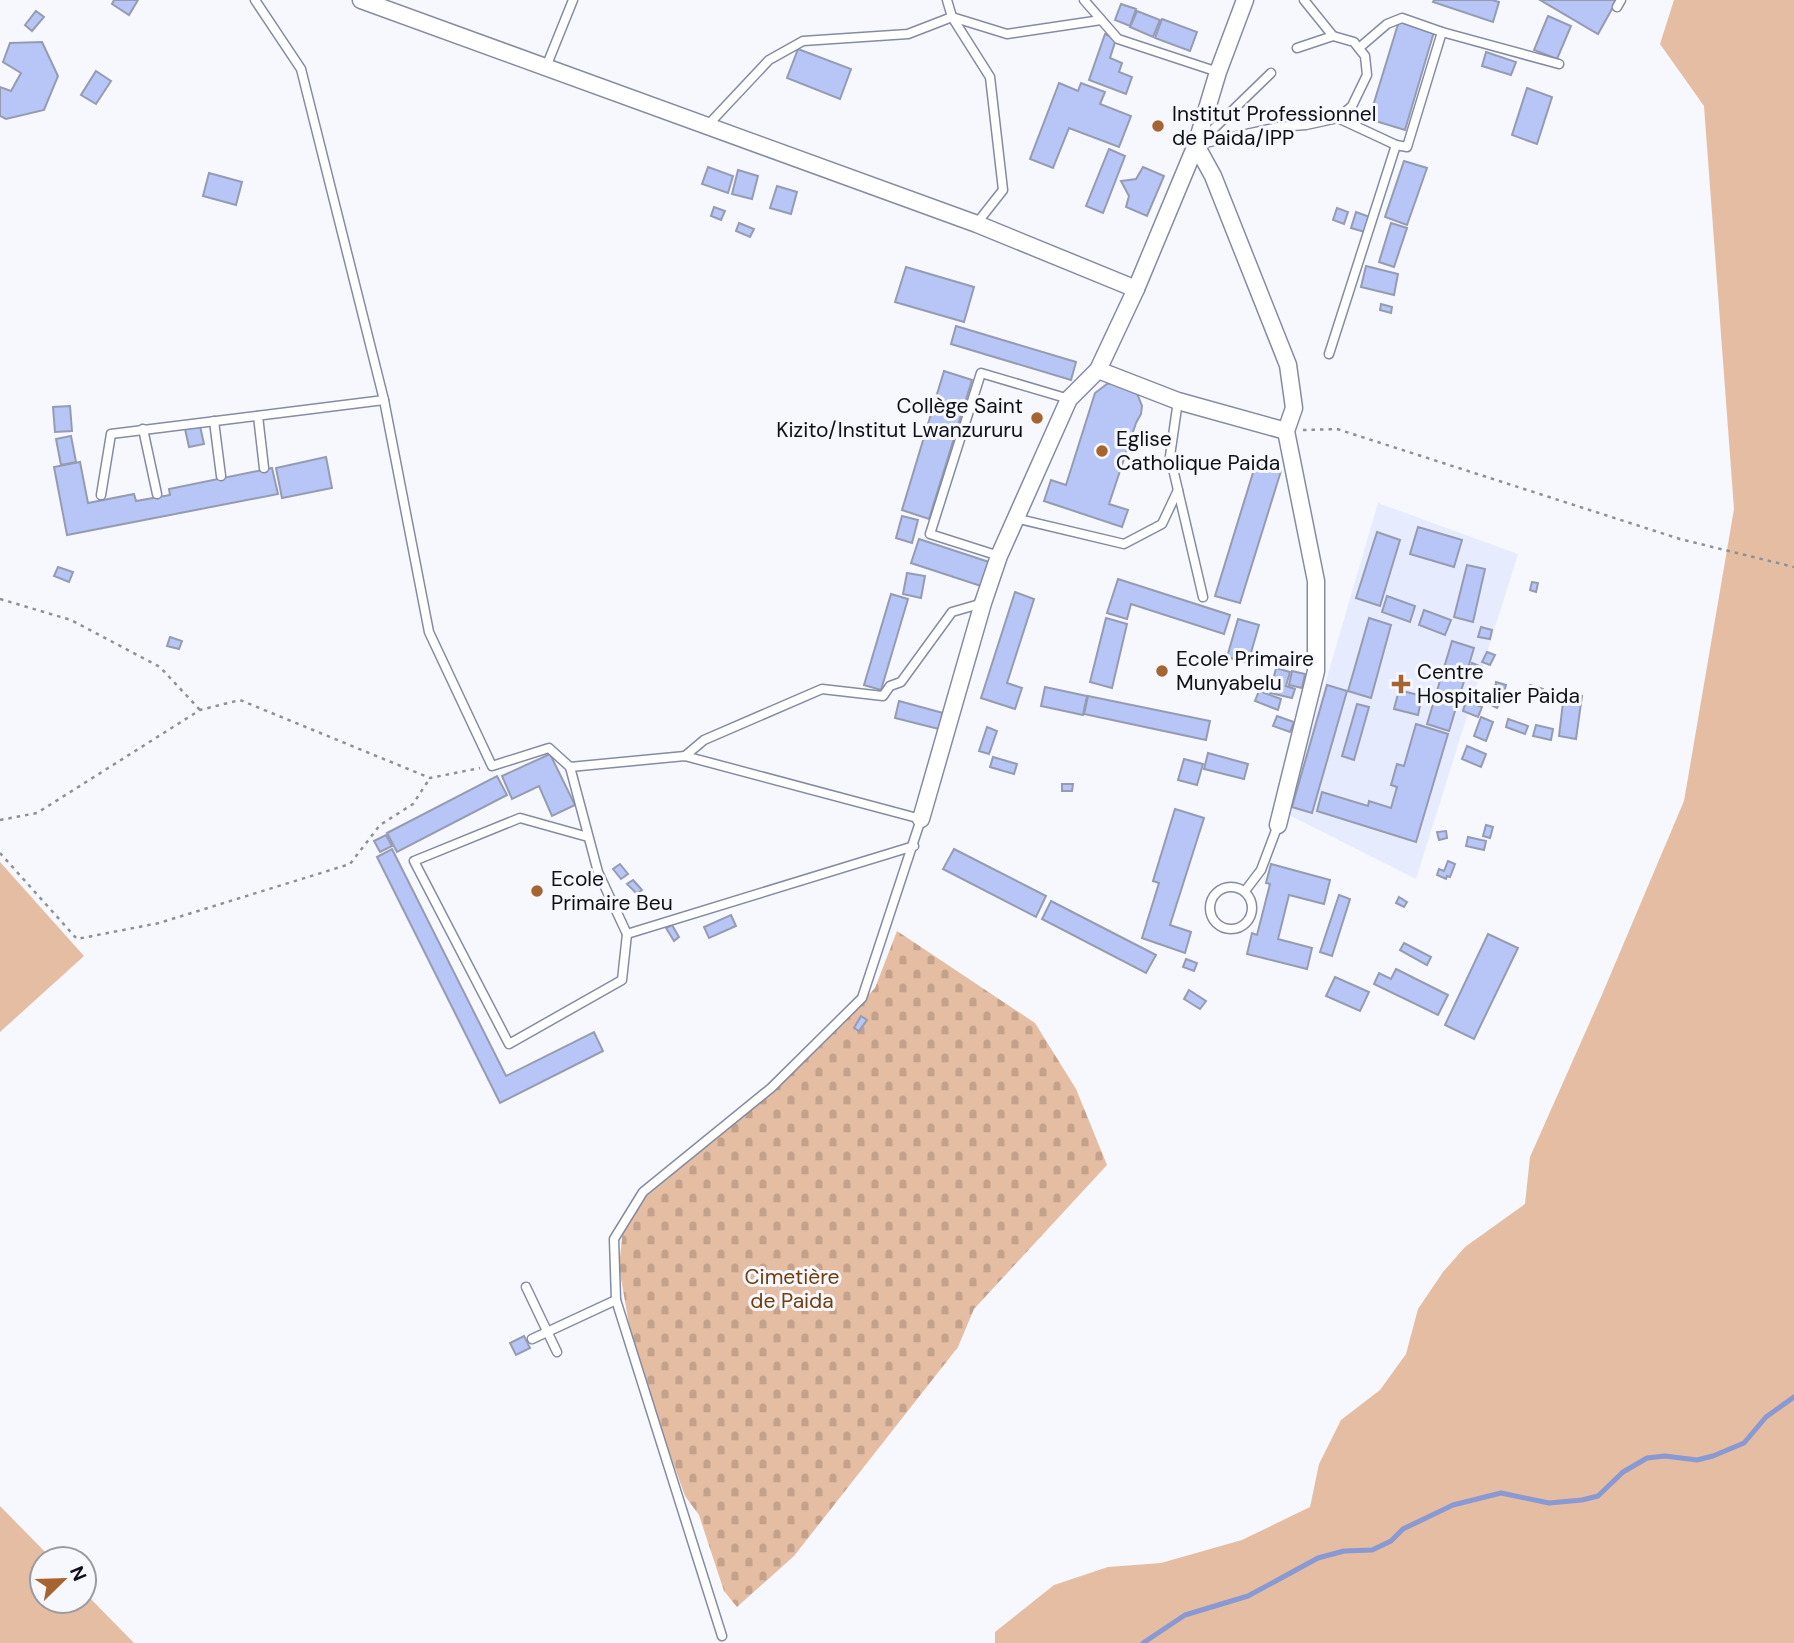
<svg xmlns="http://www.w3.org/2000/svg" width="1794" height="1643" viewBox="0 0 1794 1643" font-family="'DM Sans',sans-serif">
<style>
.built{fill:#e6ecfe}
.grass{fill:#e5bda2}
.cemetery{fill:url(#cemetery-stones)}
.lines{fill:none;stroke-linecap:round;stroke-linejoin:round}
.stream{stroke:#8899d3;stroke-width:5}
.building{fill:#b7c6f6;stroke:#959cb1;stroke-width:2}
.service-casing{stroke:#858ca1;stroke-width:11}
.minor-casing{stroke:#858ca1;stroke-width:19}
.path{stroke:#8e9096;stroke-width:2.5;stroke-dasharray:3.5 5;stroke-linecap:butt}
.service{stroke:#fff;stroke-width:8}
.minor{stroke:#fff;stroke-width:16}
.poi-dot{fill:#a66430;stroke:#f6f8fd;stroke-width:2.5}
.labels{text-anchor:middle;dominant-baseline:central;stroke-width:6;stroke-linejoin:round;paint-order:stroke}
.poi-label{font-size:21px;fill:#0e1018;stroke:#f6f8fd;text-anchor:start}
.park-label{font-size:21px;fill:#723d0d;stroke:#f6f8fd}
</style>
<defs>
<pattern id="cemetery-stones" width="16" height="16" patternUnits="userSpaceOnUse" patternTransform="scale(1.75)"><rect width="16" height="16" fill="#e5bda2"/><path d="M2 7V4a2 2 0 0 1 4 0v3zM10 15v-3a2 2 0 0 1 4 0v3z" fill="#c3a18b"/></pattern>
</defs>
<rect width="100%" height="100%" fill="#f6f8fd"/>
<!-- built -->
<path class="built" d="M1378,503L1518,554L1416,879L1287,814Z"/>
<!-- grass -->
<g class="grass">
<path d="M1674,0H1794V1643H995V1632L1054,1585L1108,1567L1161,1563L1242,1540L1310,1507L1319,1464L1341,1420L1380,1390L1406,1354L1418,1309L1443,1272L1465,1247L1525,1204L1530,1157L1601,997L1684,801L1734,509L1704,106L1660,44Z"/>
<path d="M0,862L84,956L0,1032Z"/>
<path d="M0,1506L52,1559H42V1601H84V1592L134,1643H0Z"/>
</g>
<!-- cemetery -->
<path class="cemetery" d="M897,931L1035,1023L1076,1089L1107,1165L974,1309L958,1347L794,1556L737,1607L724,1591L699,1515L685,1496L660,1426L629,1324L619,1267L623,1229L645,1197L729,1127L820,1047L875,988Z"/>
<g class="lines">
<!-- stream -->
<path class="stream" d="M1143,1643L1185,1615L1248,1596L1318,1558L1344,1551L1372,1550L1391,1541L1403,1529L1453,1505L1501,1493L1549,1503L1582,1500L1598,1496L1623,1472L1647,1458L1665,1456L1697,1460L1713,1456L1744,1443L1766,1417L1794,1397"/>
</g>
<!-- building -->
<g class="building">
<path d="M114,0H138L129,15L112,4Z"/>
<path d="M1434,0H1492L1499,2L1493,22L1433,2Z"/>
<path d="M1540,0H1617L1598,34Z"/>
<path d="M1121,4L1136,9L1130,26L1115,20Z"/>
<path d="M36,11L44,17L32,31L25,25Z"/>
<path d="M1137,11L1160,20L1153,37L1130,27Z"/>
<path d="M1548,16L1571,26L1557,59L1534,50Z"/>
<path d="M1162,19L1197,32L1190,51L1155,38Z"/>
<path d="M1399,21L1434,32L1405,130L1369,119Z"/>
<path d="M1105,34L1116,39L1110,58L1122,63L1119,72L1132,77L1126,94L1089,80Z"/>
<path d="M42,42L58,76L44,110L6,119L0,116V87L11,91L21,73L3,62L10,43Z"/>
<path d="M798,49L851,69L840,99L787,78Z"/>
<path d="M1486,52L1516,62L1511,75L1482,66Z"/>
<path d="M96,71L111,81L96,104L81,95Z"/>
<path d="M1059,83L1078,91L1081,83L1105,92L1100,104L1131,116L1119,147L1069,128L1053,168L1030,159Z"/>
<path d="M1527,88L1552,97L1537,144L1512,135Z"/>
<path d="M1109,149L1125,156L1103,213L1086,206Z"/>
<path d="M1404,161L1427,168L1407,225L1385,217Z"/>
<path d="M708,167L733,176L728,193L702,184Z"/>
<path d="M1143,167L1164,176L1147,216L1126,207L1129,196L1121,181L1136,179Z"/>
<path d="M738,170L758,176L752,199L732,194Z"/>
<path d="M209,173L242,182L236,205L203,196Z"/>
<path d="M777,186L797,192L791,214L770,208Z"/>
<path d="M714,207L725,211L721,220L711,216Z"/>
<path d="M1337,208L1348,212L1344,224L1333,220Z"/>
<path d="M1356,212L1370,217L1365,232L1351,228Z"/>
<path d="M739,223L754,229L750,237L736,231Z"/>
<path d="M1391,223L1407,228L1394,267L1379,262Z"/>
<path d="M1366,266L1398,274L1394,295L1361,287Z"/>
<path d="M906,267L974,287L964,322L895,302Z"/>
<path d="M1381,304L1392,307L1391,313L1380,310Z"/>
<path d="M956,326L1076,362L1071,380L951,344Z"/>
<path d="M944,371L972,380L929,519L902,510Z"/>
<path d="M1115,382L1136,391L1142,406L1141,414L1136,423L1109,504L1128,510L1122,527L1044,501L1051,480L1066,485L1095,393L1107,384Z"/>
<path d="M70,406L72,431L55,432L53,407Z"/>
<path d="M200,426L204,444L189,447L185,429Z"/>
<path d="M71,436L76,462L61,465L56,439Z"/>
<path d="M326,457L332,488L282,498L276,468Z"/>
<path d="M80,462L88,503L134,494L136,501L170,495L169,489L272,468L278,494L67,535L54,467Z"/>
<path d="M1256,463L1281,471L1240,603L1215,596Z"/>
<path d="M902,516L918,520L912,543L896,538Z"/>
<path d="M1418,527L1462,540L1454,567L1410,554Z"/>
<path d="M1377,532L1400,540L1380,606L1356,598Z"/>
<path d="M919,539L989,562L981,586L911,563Z"/>
<path d="M1467,565L1485,569L1473,622L1454,617Z"/>
<path d="M58,567L73,572L69,582L54,576Z"/>
<path d="M907,573L925,576L921,598L903,594Z"/>
<path d="M1118,579L1230,615L1224,634L1131,604L1127,619L1107,613Z"/>
<path d="M1532,582L1538,583L1536,592L1530,590Z"/>
<path d="M1015,592L1034,599L1007,683L1022,688L1015,709L981,698Z"/>
<path d="M891,594L908,599L881,690L864,685Z"/>
<path d="M1387,596L1415,606L1410,622L1382,612Z"/>
<path d="M1424,610L1451,620L1445,635L1419,625Z"/>
<path d="M1106,618L1127,624L1112,688L1090,682Z"/>
<path d="M1369,618L1391,625L1371,698L1348,691Z"/>
<path d="M1238,619L1259,625L1248,663L1227,657Z"/>
<path d="M1481,627L1492,630L1490,639L1478,637Z"/>
<path d="M170,637L182,641L179,649L167,646Z"/>
<path d="M1452,641L1474,648L1449,731L1427,724Z"/>
<path d="M1487,652L1495,655L1490,665L1482,662Z"/>
<path d="M1472,663L1482,667L1478,679L1468,676Z"/>
<path d="M1276,668L1290,672L1286,686L1295,689L1292,698L1270,693Z"/>
<path d="M1292,671L1305,674L1302,688L1289,685Z"/>
<path d="M1496,682L1506,685L1504,692L1495,689Z"/>
<path d="M1327,685L1347,691L1312,813L1292,807Z"/>
<path d="M1530,685L1543,689L1542,695L1528,691Z"/>
<path d="M1045,687L1087,696L1083,715L1041,706Z"/>
<path d="M1399,690L1422,696L1418,715L1394,709Z"/>
<path d="M1259,691L1281,699L1278,710L1255,701Z"/>
<path d="M1564,694L1582,696L1576,739L1559,736Z"/>
<path d="M1493,695L1502,699L1497,708L1489,704Z"/>
<path d="M1088,696L1210,721L1206,740L1084,714Z"/>
<path d="M899,701L943,713L939,729L895,718Z"/>
<path d="M1466,701L1482,707L1478,717L1463,711Z"/>
<path d="M1357,704L1369,707L1354,760L1342,756Z"/>
<path d="M1277,716L1294,722L1290,732L1273,726Z"/>
<path d="M1481,717L1493,722L1486,741L1474,736Z"/>
<path d="M1508,719L1528,726L1525,734L1506,727Z"/>
<path d="M1416,724L1448,734L1416,842L1317,811L1322,792L1368,806L1369,801L1391,808L1397,787L1391,785L1397,764L1404,766Z"/>
<path d="M1536,725L1553,729L1551,740L1533,736Z"/>
<path d="M987,727L997,731L989,754L979,751Z"/>
<path d="M1467,746L1486,754L1481,767L1462,759Z"/>
<path d="M1208,753L1248,764L1244,779L1204,769Z"/>
<path d="M550,754L575,805L552,816L539,786L512,799L502,776Z"/>
<path d="M993,757L1017,764L1014,774L990,767Z"/>
<path d="M1184,759L1203,764L1197,785L1178,780Z"/>
<path d="M497,776L507,795L397,852L387,833Z"/>
<path d="M1062,784H1073L1072,791H1062Z"/>
<path d="M1175,809L1204,818L1170,925L1191,932L1185,953L1142,938L1159,883L1153,881Z"/>
<path d="M1486,825L1493,827L1490,838L1483,836Z"/>
<path d="M1446,831L1447,838L1439,840L1437,832Z"/>
<path d="M386,835L392,846L380,852L374,841Z"/>
<path d="M1468,837L1486,841L1484,850L1466,846Z"/>
<path d="M392,849L506,1076L594,1032L603,1051L500,1103L377,857Z"/>
<path d="M954,849L1046,896L1036,917L943,869Z"/>
<path d="M1448,861L1455,864L1450,877L1447,876L1446,879L1437,875L1439,869L1444,871Z"/>
<path d="M620,864L628,874L621,879L613,869Z"/>
<path d="M1271,864L1330,880L1324,904L1289,895L1278,939L1312,948L1307,969L1247,954L1252,933L1257,935L1270,884L1266,883Z"/>
<path d="M633,880L642,890L637,894L627,884Z"/>
<path d="M1339,895L1350,899L1332,956L1320,952Z"/>
<path d="M1399,897L1407,902L1404,907L1396,903Z"/>
<path d="M1051,901L1156,955L1146,973L1042,919Z"/>
<path d="M731,915L736,926L709,938L704,927Z"/>
<path d="M672,925L679,937L674,941L666,928Z"/>
<path d="M1488,934L1518,948L1474,1039L1445,1025Z"/>
<path d="M1404,943L1431,957L1427,965L1400,950Z"/>
<path d="M1186,959L1197,963L1194,971L1183,967Z"/>
<path d="M1396,969L1448,995L1438,1015L1374,984L1379,973L1391,979Z"/>
<path d="M1335,977L1369,992L1360,1011L1326,996Z"/>
<path d="M1189,990L1206,1001L1200,1009L1184,999Z"/>
<path d="M861,1016L867,1020L859,1031L854,1028Z"/>
<path d="M524,1336L530,1348L516,1355L510,1343Z"/>
</g>
<g class="lines">
<!-- service casing -->
<g class="service-casing">
<g id="service">
<path d="M255,0L301,69L384,400L429,632L492,766L549,748L570,767L685,756L921,819L862,998L771,1088L643,1192L614,1239L616,1300L722,1636"/>
<path d="M947,0L952,17L990,77L1003,190L977,223"/>
<path d="M1084,0L1118,39L1218,72"/>
<path d="M1304,0L1333,36"/>
<path d="M1617,7L1621,0"/>
<path d="M1359,48L1387,24L1402,18L1442,32L1559,64"/>
<path d="M546,67L573,0"/>
<path d="M707,126L769,60L803,41L908,34L952,17L1007,34L1101,20"/>
<path d="M1201,141L1271,73"/>
<path d="M1196,145L1278,127L1306,125L1338,118L1352,106L1367,75L1365,56L1354,42L1333,36L1297,48"/>
<path d="M1396,145L1407,147L1442,32"/>
<path d="M1329,354L1396,145L1338,118"/>
<path d="M1178,401L1170,456L1203,597"/>
<path d="M258,416L264,468"/>
<path d="M214,421L221,476"/>
<path d="M143,429L157,494"/>
<path d="M101,495L111,434L384,400"/>
<path d="M1015,518L1124,544L1162,524L1178,490"/>
<path d="M999,556L930,534L981,373L1069,399"/>
<path d="M685,756L704,740L822,689L883,696L890,686L901,682L952,612L983,603"/>
<path d="M570,767L598,872L627,934L622,980L509,1044L414,861L520,818L588,837"/>
<circle cx="1231" cy="908" r="21"/>
<path d="M1245,891L1261,870L1278,825"/>
<path d="M627,934L914,846"/>
<path d="M526,1287L557,1352"/>
<path d="M532,1339L616,1300"/>
</g>
</g>
<!-- minor casing -->
<g class="minor-casing">
<g id="minor">
<path d="M361,0L977,224L1136,289"/>
<path d="M1196,145L1213,176L1288,365L1294,408L1286,431L1316,581V671L1278,825"/>
<path d="M1098,370L1178,401L1286,431"/>
<path d="M921,819L983,603L999,556L1069,399L1098,370L1136,289L1196,145L1218,72L1245,0"/>
</g>
</g>
<!-- path -->
<g class="path">
<path d="M1303,430L1337,429L1680,539L1794,567"/>
<path d="M0,599L71,620L160,667L200,710"/>
<path d="M0,820L37,813L200,710L240,700L430,778L480,768"/>
<path d="M0,853L77,939L159,923L350,864L380,825L413,804L430,778"/>
</g>
<!-- service -->
<use href="#service" class="service"/>
<!-- minor -->
<use href="#minor" class="minor"/>
</g>
<!-- markers -->
<g class="poi-dot">
<circle cx="1158" cy="126" r="7"/>
<circle cx="1037" cy="418" r="7"/>
<circle cx="1102" cy="451" r="7"/>
<circle cx="1162" cy="671" r="7"/>
<path d="M1397.5 673.5h7v7h7v7h-7v7h-7v-7h-7v-7h7z"/>
<circle cx="537" cy="891" r="7"/>
</g>
<g class="labels">
<!-- poi labels -->
<g class="poi-label">
<text x="1172" y="114">Institut Professionnel<tspan x="1172" dy="24">de Paida/IPP</tspan></text>
<text x="1023" y="406" text-anchor="end">Collège Saint<tspan x="1023" dy="24">Kizito/Institut Lwanzururu</tspan></text>
<text x="1116" y="439">Eglise<tspan x="1116" dy="24">Catholique Paida</tspan></text>
<text x="1176" y="659">Ecole Primaire<tspan x="1176" dy="24">Munyabelu</tspan></text>
<text x="1417" y="672">Centre<tspan x="1417" dy="24">Hospitalier Paida</tspan></text>
<text x="551" y="879">Ecole<tspan x="551" dy="24">Primaire Beu</tspan></text>
</g>
<!-- park labels -->
<g class="park-label">
<text x="792" y="1277">Cimetière<tspan x="792" dy="24">de Paida</tspan></text>
</g>
</g>
<!-- north arrow -->
<g transform="translate(63 1580) rotate(67)"><circle r="33" fill="#f6f8fd" stroke="#999ba1" stroke-width="2"/>
<path d="M0-5L12 26L0 18L-12 26Z" fill="#a66430"/>
<text y="-10" font-size="19" font-weight="bold" text-anchor="middle" fill="#0e1018">N</text>
</g>
</svg>
